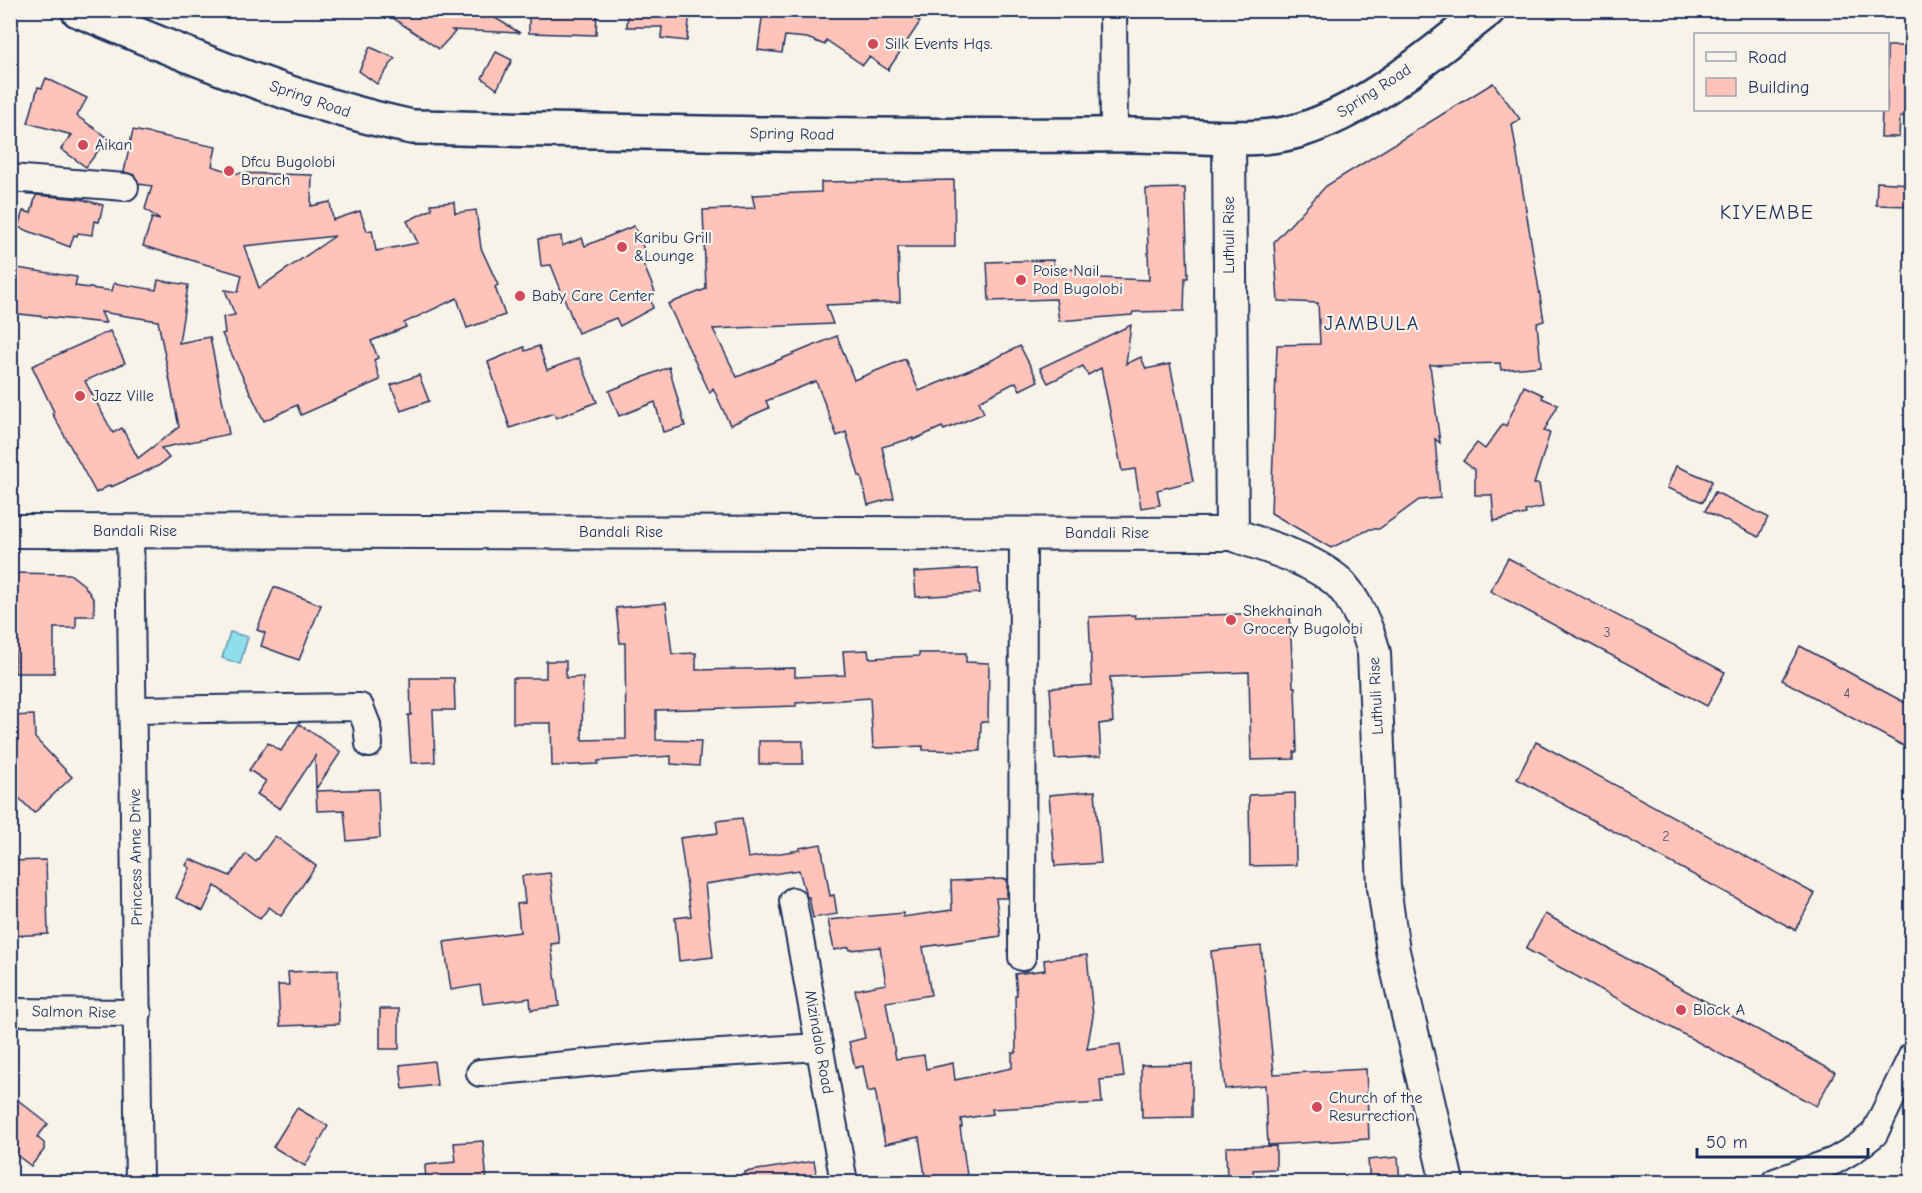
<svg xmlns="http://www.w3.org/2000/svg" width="1922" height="1193" viewBox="0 0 1922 1193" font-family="'Comic Neue',sans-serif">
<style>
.water{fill:#8fdeec;stroke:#6198b3;stroke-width:1.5}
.building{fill:#ffc3b9;stroke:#1b2f5e;stroke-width:1.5;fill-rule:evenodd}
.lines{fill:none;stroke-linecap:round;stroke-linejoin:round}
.minor-casing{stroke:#1b2f5e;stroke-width:30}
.tertiary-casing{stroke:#1b2f5e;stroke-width:36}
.secondary-casing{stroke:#1b2f5e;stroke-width:38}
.minor{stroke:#f7f3e8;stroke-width:26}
.tertiary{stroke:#f7f3e8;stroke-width:32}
.secondary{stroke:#f7f3e8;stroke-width:33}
.poi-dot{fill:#d1495b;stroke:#f7f3e8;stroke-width:2}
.labels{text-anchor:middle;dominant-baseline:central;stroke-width:4.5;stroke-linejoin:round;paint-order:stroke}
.number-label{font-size:14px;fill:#545475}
.poi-label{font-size:16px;fill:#1b2f5e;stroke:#f7f3e8;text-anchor:start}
.street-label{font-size:16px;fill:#1b2f5e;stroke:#f7f3e8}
.quarter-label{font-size:20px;letter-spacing:1.5px;fill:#1b2f5e;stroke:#f7f3e8}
</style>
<rect width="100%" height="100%" fill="#f7f3e8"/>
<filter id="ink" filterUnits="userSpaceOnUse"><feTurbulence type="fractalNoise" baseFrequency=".0167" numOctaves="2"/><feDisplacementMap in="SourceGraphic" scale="12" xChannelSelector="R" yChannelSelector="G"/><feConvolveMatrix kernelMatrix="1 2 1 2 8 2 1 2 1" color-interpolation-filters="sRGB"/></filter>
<g filter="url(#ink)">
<!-- water -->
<path class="water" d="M230,632L248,637L240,664L222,658Z"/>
<!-- building -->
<g class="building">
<path d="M381,10H482L520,33L452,30L455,32L439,49Z"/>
<path d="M529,10H597L596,35L529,33Z"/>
<path d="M628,10H690L687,41L661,38L662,27H627Z"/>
<path d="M763,10H903L920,22L888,70L869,57L863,65L826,40L825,45L807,38L785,36L782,53L758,50Z"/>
<path d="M1887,46H1907L1908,94L1911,95V117H1900L1899,137H1881L1882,110H1887Z"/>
<path d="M370,47L395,58L377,84L359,71Z"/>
<path d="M496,52L512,60L497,89L482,78Z"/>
<path d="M46,78L87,98L77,116L118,145L117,147L104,143L86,167L61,149L72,135L28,123L38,87L42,88Z"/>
<path d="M1493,83L1520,119L1512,124L1544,321L1537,323L1541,366L1501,370L1500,363L1430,365L1440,443L1435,439L1440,498L1419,500L1379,529H1370L1331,548L1271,513L1277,345L1320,344L1318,303L1278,301L1274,242L1326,186Z"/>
<path d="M133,130L216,147L212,166L234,173L312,175L311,206L330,202L333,220L360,211L367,231L372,230L376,251L418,243L407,221L432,209L431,204L454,202L455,213L476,210L481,248L498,285L495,287L505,315L467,328L457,298L404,323L406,327L371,341L378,358L374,360L380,380L301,415L297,405L264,421L222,334L225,333L223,317L235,315L225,290L238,292L242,275L143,246L152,218L160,220L145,209L152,186L139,184L134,175L124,172ZM335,236L259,288L244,246Z"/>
<path d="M954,180L955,247H898L900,302L826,305L833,324L713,329L737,377L837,336L854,380L905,359L919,391L984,364L1020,346L1038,381L1020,390L1016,382L979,401L984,413L944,430L942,427L913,440V438L882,447L894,498L868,505L861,476H859L846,432L837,436L816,381L766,401L769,408L730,425L713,388L710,393L668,304L706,289L703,210L755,208L752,195L821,192V182Z"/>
<path d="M1877,182L1911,184V206L1876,205Z"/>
<path d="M1185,188L1188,278H1185L1184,311L1133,312L1132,315L1059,321L1056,299L989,301L987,262L1053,260L1054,269L1099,270V278L1149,280L1146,189Z"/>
<path d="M36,195L80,199L103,205L99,222L94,221L92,235L78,233L77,236L74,235L70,247L18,227L23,211L31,213Z"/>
<path d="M634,226L649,261L643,263L655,292L649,294L653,308L620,326L616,318L578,333L551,265L541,266L538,239L561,236L562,246L582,238L585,246Z"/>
<path d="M10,267L77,277L75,286L112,291L114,283L156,290L158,280L188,285L179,343L210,337L229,434L161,448L169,458L158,466L111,487L110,485L96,493L52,413L54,412L32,366L110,331L125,363L85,381L113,433L122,428L138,458L179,427L158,321L101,312L106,323L10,313Z"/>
<path d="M1131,325L1126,364L1141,357L1146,369L1170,364L1193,481L1157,490L1160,505L1141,508L1135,469L1122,471L1101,368L1088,375L1083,366L1048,383L1040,368Z"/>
<path d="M539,346L547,370L579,358L597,402L556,418L554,413L510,428L488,362L524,347L525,351Z"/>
<path d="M669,367L685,426L663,432L655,402L619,416L609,391Z"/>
<path d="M419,375L429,401L401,411L391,385Z"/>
<path d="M1524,386L1543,395L1542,398L1558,405L1544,431L1550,433L1534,484H1539L1543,507L1525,511L1526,514L1494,521L1492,495H1475V470L1463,461L1477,443L1485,449L1503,424L1506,426Z"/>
<path d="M1676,466L1712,481L1703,502L1667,488Z"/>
<path d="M1715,492L1768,517L1759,537L1705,511Z"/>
<path d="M1508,558L1725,672L1707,706L1490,591Z"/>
<path d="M978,568L980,593L916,597L914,572Z"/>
<path d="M10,573L70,574L84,585L94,600V616H76V628H54V673H15V650H10Z"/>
<path d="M274,587L321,605L299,660L261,646L265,633L257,630Z"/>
<path d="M666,603L672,654L696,653V670L795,668V677L845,675L843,651L868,650L869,658L919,656V653H966V662L989,663L988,722H981L980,751L923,750V746L873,748L870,698L796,703V706L656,710V740L701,741L699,766L671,764V756L598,761V764L552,766L551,723H513V678H546V661H566V678L583,677L582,740L626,739L625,643H620L616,608Z"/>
<path d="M1290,612L1293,687H1295L1297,752H1294V759L1251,760L1249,672L1110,677L1113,722L1099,724L1101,756L1055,759L1050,688L1092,685L1089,617L1135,615V618Z"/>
<path d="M1800,646L1911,706V750L1782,680Z"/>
<path d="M410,678H454L455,710H433L435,762L411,763L408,715H411Z"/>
<path d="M34,715L35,738L72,777L34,813L10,789V716Z"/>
<path d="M299,724L341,752L316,789L315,756L280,809L257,794L266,781L249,770L268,743L281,751Z"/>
<rect x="759" y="741" width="44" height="23"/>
<path d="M1536,742L1815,894L1795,930L1517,779Z"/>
<path d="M378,789L380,838L347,841L344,810L317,811L316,791Z"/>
<path d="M1095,791L1101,863L1055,866L1049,795Z"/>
<path d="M1295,793L1296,865L1250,866L1249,795Z"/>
<path d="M742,818L748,858L800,850L799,848L821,844L830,896L834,895L837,914L813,918L809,897H807L805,892L799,870L705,884L713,957L679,961L675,918L691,916L680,838L718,833L716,821Z"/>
<path d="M275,836L316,866L281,916L269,907L260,919L215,886L203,911L176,898L190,868L186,865L190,859L230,876L246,854L256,862Z"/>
<path d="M46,860L48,934L10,936V861Z"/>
<path d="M550,873L559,943L551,944L559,1006L531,1010L530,998L483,1004L480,985L451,990L444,942L520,932L517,904L525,903L522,876Z"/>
<path d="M1007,879V898H996L1001,936L923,947L931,995L886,1002L896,1059L924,1055L926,1069L953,1063L955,1080L1012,1068V1053H1016L1015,995H1017L1015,974L1045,970L1044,960L1087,955L1093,1016L1087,1049L1120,1044L1124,1077L1100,1080L1102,1103L992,1109L993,1114L961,1119L962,1127H960L968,1182H926L919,1137L885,1144L875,1090L868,1092L863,1066L855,1068L849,1042L865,1038L855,990L886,984L880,947L850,950L849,947L834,950L828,920L903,913V917L952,910L951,881Z"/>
<path d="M1545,914L1835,1072L1816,1106L1526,949Z"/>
<path d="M1261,946L1274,1074L1366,1069L1369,1139L1268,1145L1265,1085L1225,1089L1211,951Z"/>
<path d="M338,970L339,1024L280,1026L278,985H289L288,972Z"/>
<rect x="380" y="1009" width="19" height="40"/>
<path d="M434,1061L437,1085L403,1089L400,1065Z"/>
<path d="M1192,1064V1117L1142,1118L1141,1065Z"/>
<path d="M18,1100L48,1124L37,1137L44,1143V1150L31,1166L10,1150V1109Z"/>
<path d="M297,1108L328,1126L305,1166L273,1147Z"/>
<path d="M483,1141L487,1182H426L425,1165L456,1162L454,1143Z"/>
<path d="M1276,1146V1169L1253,1170L1255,1182H1227L1226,1147Z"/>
<path d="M1398,1157L1400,1182H1370L1368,1160Z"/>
<path d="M814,1161L818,1182H746L745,1172Z"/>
</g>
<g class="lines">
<!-- minor casing -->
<g class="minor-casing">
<g id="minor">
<path d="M1113,10L1114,134"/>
<path d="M10,178L125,187"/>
<path d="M130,531L139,1182"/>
<path d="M133,710L360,707L367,725L369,744"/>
<path d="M793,901L844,1182"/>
<path d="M1022,957L1023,533"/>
<path d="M10,1012L138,1013"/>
<path d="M480,1073L652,1057L820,1047"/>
<path d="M1775,1182L1834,1161L1856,1148L1874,1134L1912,1056"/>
</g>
</g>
<!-- tertiary casing -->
<g class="tertiary-casing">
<g id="tertiary">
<path d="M1229,138L1232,534C1266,547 1307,557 1336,580C1354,595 1369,632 1374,653L1384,887L1393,951L1447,1182"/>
<path d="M10,531L1232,534"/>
</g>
</g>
<!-- secondary casing -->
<g class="secondary-casing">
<path id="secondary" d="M78,10C187,55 297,103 412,127C638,132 863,137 1089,135C1126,134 1163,136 1201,137C1234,138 1268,140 1301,130C1371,108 1430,54 1488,10"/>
</g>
<!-- minor -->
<use href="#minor" class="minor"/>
<!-- tertiary -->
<use href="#tertiary" class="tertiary"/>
<!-- secondary -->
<use href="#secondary" class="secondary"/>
</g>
</g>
<!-- markers -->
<g class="poi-dot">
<circle cx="873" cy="44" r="6"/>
<circle cx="83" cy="145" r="6"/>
<circle cx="229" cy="171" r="6"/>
<circle cx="622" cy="247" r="6"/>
<circle cx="1021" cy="280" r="6"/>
<circle cx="520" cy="296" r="6"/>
<circle cx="80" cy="396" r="6"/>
<circle cx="1231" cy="620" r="6"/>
<circle cx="1681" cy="1010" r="6"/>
<circle cx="1317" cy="1107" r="6"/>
</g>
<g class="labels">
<!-- number labels -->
<g class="number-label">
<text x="1607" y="632">3</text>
<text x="1847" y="693">4</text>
<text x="1666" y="836">2</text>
</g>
<!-- poi labels -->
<g class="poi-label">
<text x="885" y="44">Silk Events Hqs.</text>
<text x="95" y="145">Aikan</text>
<text x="241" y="162">Dfcu Bugolobi<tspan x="241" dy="18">Branch</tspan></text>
<text x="634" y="238">Karibu Grill<tspan x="634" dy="18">&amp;Lounge</tspan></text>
<text x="1033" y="271">Poise Nail<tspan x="1033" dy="18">Pod Bugolobi</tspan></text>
<text x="532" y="296">Baby Care Center</text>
<text x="92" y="396">Jazz Ville</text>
<text x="1243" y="611">Shekhainah<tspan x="1243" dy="18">Grocery Bugolobi</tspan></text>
<text x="1693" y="1010">Block A</text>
<text x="1329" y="1098">Church of the<tspan x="1329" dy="18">Resurrection</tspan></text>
</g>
<!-- street labels -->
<g class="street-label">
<text transform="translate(1374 91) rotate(-33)">Spring Road</text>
<text transform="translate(310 99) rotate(19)">Spring Road</text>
<text transform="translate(792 134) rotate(1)">Spring Road</text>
<text transform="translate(1229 235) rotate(-90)">Luthuli Rise</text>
<text x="135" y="531">Bandali Rise</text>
<text x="621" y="532">Bandali Rise</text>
<text x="1107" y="533">Bandali Rise</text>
<text transform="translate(1376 696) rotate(-93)">Luthuli Rise</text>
<text transform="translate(136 857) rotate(-91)">Princess Anne Drive</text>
<text transform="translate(74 1012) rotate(1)">Salmon Rise</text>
<text transform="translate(819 1042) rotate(80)">Mizindalo Road</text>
</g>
<!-- quarter labels -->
<g class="quarter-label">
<text x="1767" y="212">KIYEMBE</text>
<text x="1372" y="323">JAMBULA</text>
</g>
</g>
<!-- margin -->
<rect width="1922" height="1193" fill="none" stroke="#f7f3e8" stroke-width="36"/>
<rect x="18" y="18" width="1886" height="1157" fill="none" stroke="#1b2f5e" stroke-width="2" filter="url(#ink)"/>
<!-- legend -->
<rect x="1694" y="33" width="195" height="78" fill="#f7f3e8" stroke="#9fa5b1" stroke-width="1.5"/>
<rect x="1706" y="52" width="30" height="9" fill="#f7f3e8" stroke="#9fa5b1" stroke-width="1.5"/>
<text x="1748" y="63" font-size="18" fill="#1b2f5e">Road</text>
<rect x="1706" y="78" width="30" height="18" fill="#ffc3b9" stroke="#9fa5b1" stroke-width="1.5"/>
<text x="1748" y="93" font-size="18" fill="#1b2f5e">Building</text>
<!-- scale -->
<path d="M1697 1148v9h171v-9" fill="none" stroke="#1b2f5e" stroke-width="3"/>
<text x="1706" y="1148" font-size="18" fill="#1b2f5e" stroke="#f7f3e8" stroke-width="4.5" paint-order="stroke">50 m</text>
</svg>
